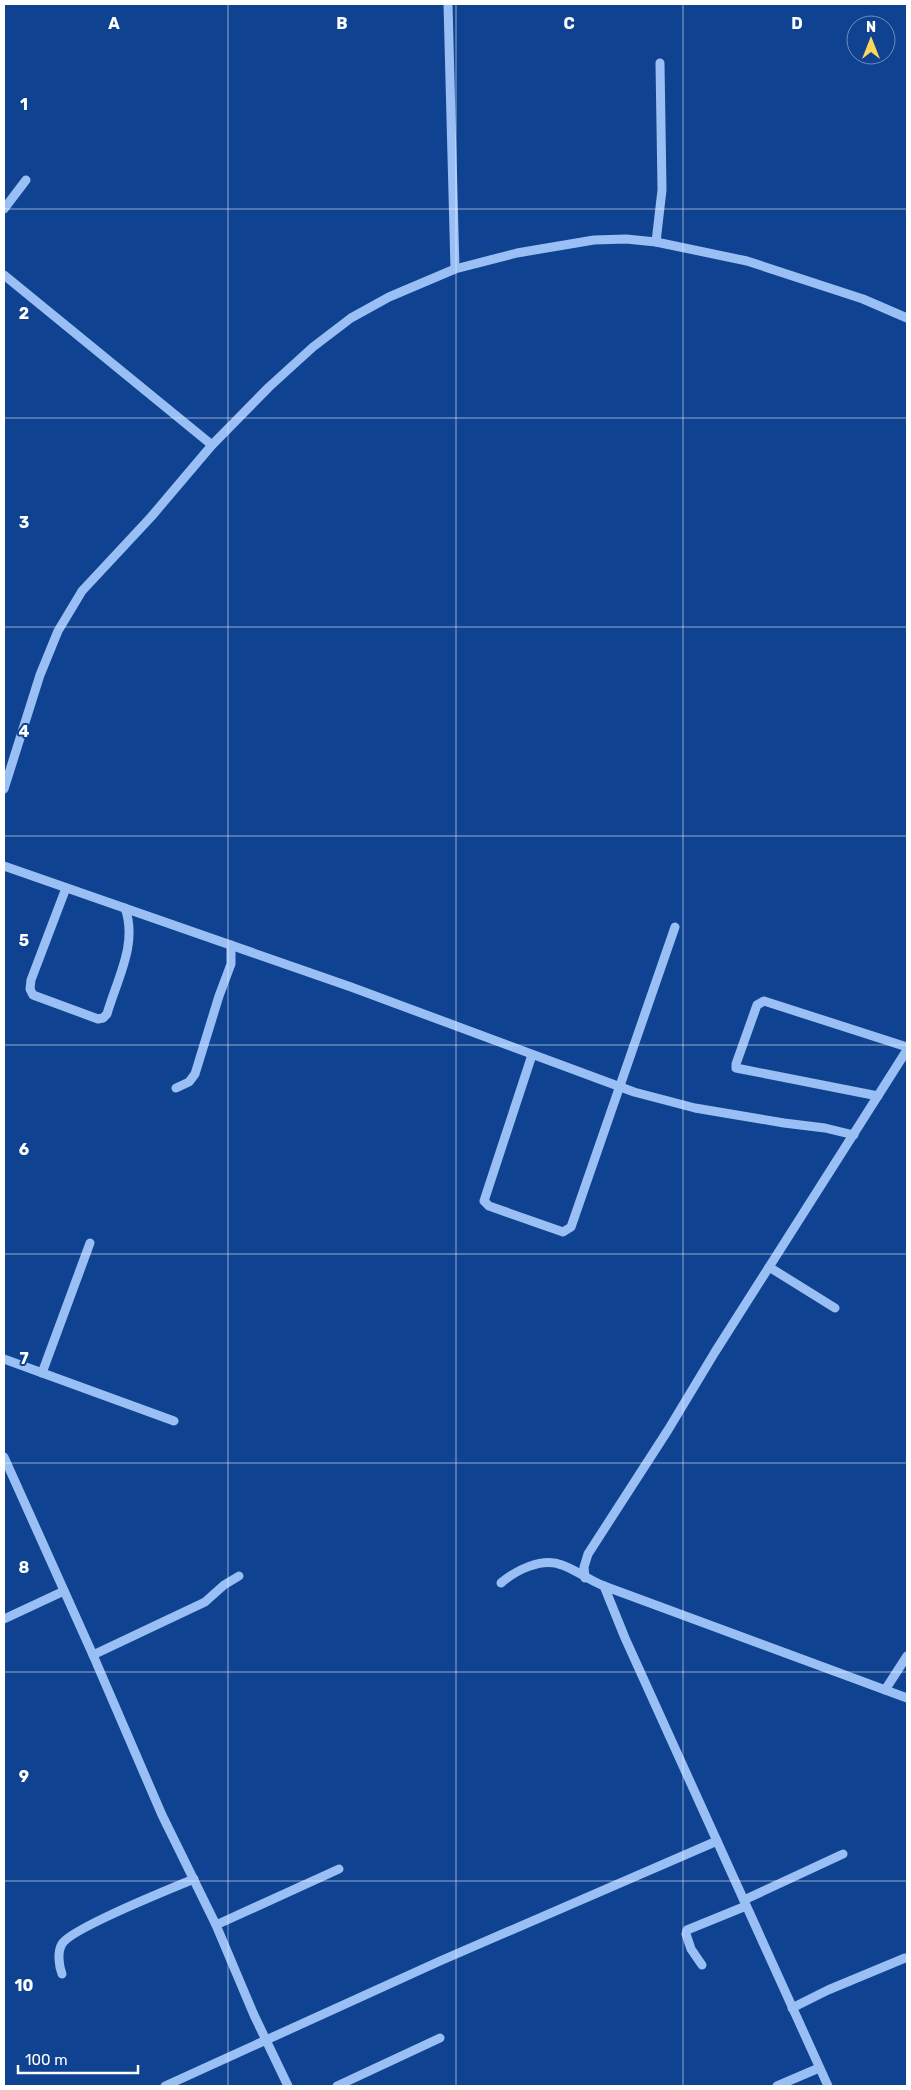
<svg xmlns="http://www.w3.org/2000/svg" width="911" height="2090" viewBox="0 0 911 2090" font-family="Rubik,sans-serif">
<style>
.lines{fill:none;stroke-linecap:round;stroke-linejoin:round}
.minor{stroke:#9abff4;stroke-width:9}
.grid{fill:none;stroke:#fff;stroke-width:1;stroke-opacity:0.55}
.grid-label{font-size:16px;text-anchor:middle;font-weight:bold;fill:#fff;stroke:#0f4391;stroke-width:4;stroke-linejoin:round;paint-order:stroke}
</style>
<rect width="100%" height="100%" fill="#0f4391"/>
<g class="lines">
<!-- minor -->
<g class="minor">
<path d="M448,4L455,269"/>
<path d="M4,209L26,180"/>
<path d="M656,242L662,190L660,63"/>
<path d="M4,275L212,445"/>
<path d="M4,789L40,675L58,631L82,591L151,517L212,445L269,387L313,347L351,318L389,297L455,269L517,253L594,240L626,239L656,242L747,261L863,299L907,318"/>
<path d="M4,866L351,987L634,1092L695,1108L784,1123L825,1128L854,1135"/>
<path d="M66,888L31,980L30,989L33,995L98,1019L103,1018L107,1014C117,979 138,944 125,908"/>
<path d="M532,1055L484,1201L489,1206L563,1232L571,1227L675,927"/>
<path d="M176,1088L189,1082L195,1074L219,996L231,964V945"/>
<path d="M878,1096L736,1068V1064L757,1005L764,1001L907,1047"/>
<path d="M769,1267L835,1308"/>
<path d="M4,1359L174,1421"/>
<path d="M42,1373L90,1243"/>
<path d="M4,1457L93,1655L162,1815L216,1925L254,2015L288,2086"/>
<path d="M585,1578L584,1567L588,1554L668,1430L715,1352L907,1050"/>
<path d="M501,1583C516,1570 542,1557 562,1565C576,1570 589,1580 604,1586L907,1698"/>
<path d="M604,1586L625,1638L828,2086"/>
<path d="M4,1619L64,1591"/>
<path d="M93,1655L205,1602L224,1585L239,1576"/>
<path d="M885,1690L907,1656"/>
<path d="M744,1900L843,1854"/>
<path d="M216,1925L339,1869"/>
<path d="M702,1965L691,1949L686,1934L687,1930L746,1906"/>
<path d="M62,1974C59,1966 57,1952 62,1944C70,1929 172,1888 194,1879"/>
<path d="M792,2008L828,1990L905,1958"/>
<path d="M165,2086L440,1961L717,1841"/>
<path d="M337,2086L440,2038"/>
<path d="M777,2086L819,2068"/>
</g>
</g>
<!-- grid -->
<path class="grid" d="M228,4V2086M456,4V2086M683,4V2086M4,209H907M4,418H907M4,627H907M4,836H907M4,1045H907M4,1254H907M4,1463H907M4,1672H907M4,1881H907"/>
<g class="grid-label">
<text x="114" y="29">A</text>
<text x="342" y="29">B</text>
<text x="569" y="29">C</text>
<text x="797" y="29">D</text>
<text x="24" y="110">1</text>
<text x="24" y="319">2</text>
<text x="24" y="528">3</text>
<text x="24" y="737">4</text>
<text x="24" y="946">5</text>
<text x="24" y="1155">6</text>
<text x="24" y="1364">7</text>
<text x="24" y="1573">8</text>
<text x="24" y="1782">9</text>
<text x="24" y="1991">10</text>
</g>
<!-- border -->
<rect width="911" height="2090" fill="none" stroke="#ffffff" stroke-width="10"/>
<!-- north arrow -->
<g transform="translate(871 40)"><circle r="24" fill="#0f4391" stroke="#6f8ebd"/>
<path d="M0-4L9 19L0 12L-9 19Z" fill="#ffd65c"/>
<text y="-8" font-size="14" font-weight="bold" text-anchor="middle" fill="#ffffff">N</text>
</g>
<!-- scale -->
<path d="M18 2065v8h120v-8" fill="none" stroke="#ffffff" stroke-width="2.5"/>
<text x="25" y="2065" font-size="15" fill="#ffffff" stroke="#0f4391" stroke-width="4" paint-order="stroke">100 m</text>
</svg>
